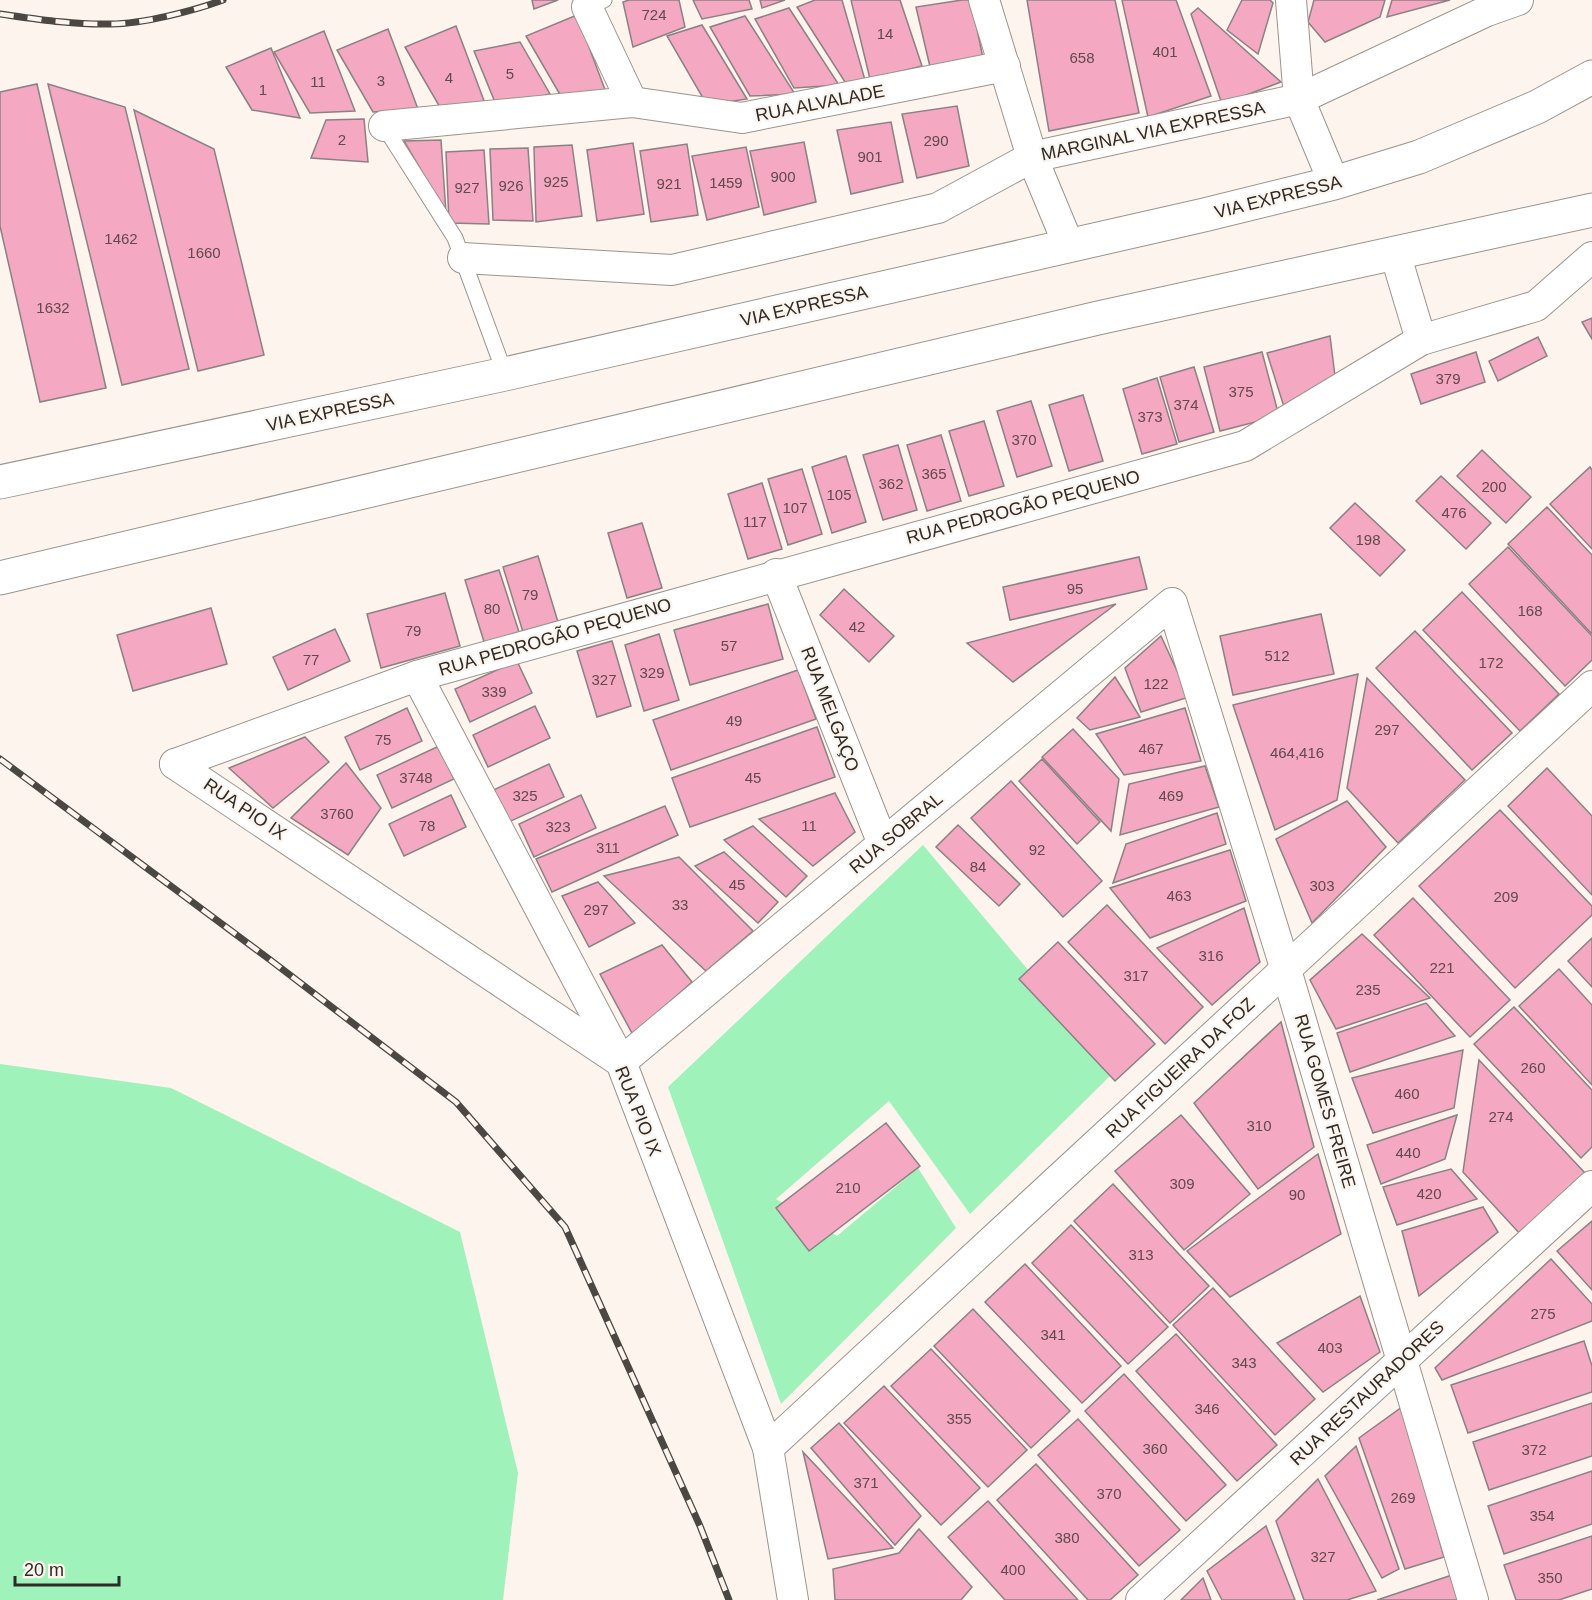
<svg xmlns="http://www.w3.org/2000/svg" width="1592" height="1600" viewBox="0 0 1592 1600" font-family="Arial,sans-serif">
<style>
.green{fill:#9ef2ba}
.building{fill:#f5a8c1;stroke:#8b8184;stroke-width:1.5}
.lines{fill:none;stroke-linecap:round;stroke-linejoin:round}
.service-casing{stroke:#9b948d;stroke-width:17}
.minor-casing{stroke:#9b948d;stroke-width:32}
.trunk-casing{stroke:#9b948d;stroke-width:35}
.service{stroke:#fff;stroke-width:15}
.minor{stroke:#fff;stroke-width:30}
.trunk{stroke:#fff;stroke-width:33}
.rail-casing{stroke:#4b4743;stroke-width:7}
.rail{stroke:#fcf4ed;stroke-width:4.5;stroke-dasharray:14;stroke-linecap:butt}
.labels{text-anchor:middle;dominant-baseline:central;stroke-width:4.5;stroke-linejoin:round;paint-order:stroke}
.number-label{font-size:15px;fill:#5f4a4e}
.street-label{font-size:18px;fill:#2d2a27;stroke:#fcf4ed}
</style>
<rect width="100%" height="100%" fill="#fcf4ed"/>
<!-- green -->
<g class="green">
<path d="M923,845L1114,1072L970,1214L889,1101L776,1199L837,1236L918,1168L956,1228L781,1404L668,1087Z"/>
<path d="M0,1064L171,1088L460,1232L518,1473L503,1600H0Z"/>
</g>
<!-- building -->
<g class="building">
<path d="M532,0H558L534,9Z"/>
<path d="M629,0H679L685,27L633,47L623,2Z"/>
<path d="M693,0H749L752,9L702,19Z"/>
<path d="M760,0H785L762,8Z"/>
<path d="M815,0H842L865,80L845,82L797,7Z"/>
<path d="M851,0H900L922,66L870,79Z"/>
<path d="M962,0H971L983,58L931,71L916,7Z"/>
<path d="M1027,0H1115L1139,113L1049,131Z"/>
<path d="M1122,0H1176L1211,96L1148,117Z"/>
<path d="M1242,0H1270L1273,3L1258,54L1227,30Z"/>
<path d="M1314,0H1385L1380,17L1325,42L1308,22Z"/>
<path d="M1392,0H1450L1387,17Z"/>
<path d="M789,8L839,85L794,88L755,19Z"/>
<path d="M1198,8L1281,82L1222,104L1191,14Z"/>
<path d="M577,15L607,95L562,98L526,36Z"/>
<path d="M745,16L795,94L750,96L710,27Z"/>
<path d="M702,25L747,99L707,105L667,36Z"/>
<path d="M456,26L486,106L441,109L405,47Z"/>
<path d="M388,29L418,109L373,112L337,50Z"/>
<path d="M324,31L355,111L310,113L274,52Z"/>
<path d="M520,42L550,94L497,107L474,51Z"/>
<path d="M271,48L300,118L252,110L226,67Z"/>
<path d="M37,84L106,388L40,402L0,226V92Z"/>
<path d="M48,84L125,107L189,369L122,385Z"/>
<path d="M957,106L969,166L917,178L902,114Z"/>
<path d="M134,110L214,149L264,355L198,371Z"/>
<path d="M364,119L368,162L311,158L326,120Z"/>
<path d="M891,122L903,182L851,194L837,130Z"/>
<path d="M441,140L446,213L404,141Z"/>
<path d="M804,142L816,202L764,215L750,151Z"/>
<path d="M633,143L644,214L597,221L587,150Z"/>
<path d="M687,144L698,215L651,222L640,151Z"/>
<path d="M572,145L582,216L536,222L534,147Z"/>
<path d="M746,147L759,207L707,220L692,156Z"/>
<path d="M528,148L533,221L493,220L490,149Z"/>
<path d="M484,150L489,224L449,223L446,152Z"/>
<path d="M1592,318V339L1582,322Z"/>
<path d="M1330,336L1336,384L1285,410L1267,353Z"/>
<path d="M1538,337L1547,356L1498,381L1489,361Z"/>
<path d="M1262,352L1279,416L1220,431L1204,367Z"/>
<path d="M1476,352L1485,382L1421,404L1411,374Z"/>
<path d="M1194,367L1214,432L1179,442L1160,377Z"/>
<path d="M1157,378L1177,444L1142,454L1123,389Z"/>
<path d="M1083,395L1103,461L1069,471L1049,405Z"/>
<path d="M1031,401L1052,466L1017,477L997,411Z"/>
<path d="M984,421L1004,486L969,496L949,431Z"/>
<path d="M941,435L961,501L927,511L907,445Z"/>
<path d="M898,445L917,510L883,520L863,455Z"/>
<path d="M1482,450L1531,497L1506,523L1457,476Z"/>
<path d="M846,456L866,522L832,533L812,467Z"/>
<path d="M1590,467L1592,470V549L1550,504Z"/>
<path d="M802,469L822,534L788,545L768,479Z"/>
<path d="M1441,476L1491,523L1466,549L1416,501Z"/>
<path d="M762,483L782,549L748,559L728,494Z"/>
<path d="M1355,503L1405,550L1380,576L1330,528Z"/>
<path d="M1547,507L1592,555V634L1508,544Z"/>
<path d="M642,523L662,588L627,598L608,533Z"/>
<path d="M1508,547L1592,636V660L1565,686L1469,584Z"/>
<path d="M538,556L558,622L523,632L503,567Z"/>
<path d="M1139,557L1147,589L1010,620L1003,587Z"/>
<path d="M499,570L520,635L485,645L465,580Z"/>
<path d="M844,589L894,636L869,662L820,615Z"/>
<path d="M1462,592L1559,694L1520,731L1423,630Z"/>
<path d="M445,593L460,646L381,668L367,614Z"/>
<path d="M768,604L783,659L690,685L674,630Z"/>
<path d="M1116,604L1013,682L967,643Z"/>
<path d="M211,608L227,664L133,691L117,635Z"/>
<path d="M1321,614L1334,674L1233,695L1220,636Z"/>
<path d="M335,629L350,661L288,690L273,657Z"/>
<path d="M1415,631L1512,733L1472,770L1376,668Z"/>
<path d="M659,634L679,700L644,711L625,645Z"/>
<path d="M1161,636L1189,697L1141,712L1125,668Z"/>
<path d="M612,641L631,706L597,717L577,651Z"/>
<path d="M517,661L532,693L470,722L455,689Z"/>
<path d="M798,670L816,719L671,770L653,720Z"/>
<path d="M1358,674L1337,800L1275,830L1233,705Z"/>
<path d="M1115,677L1140,717L1090,730L1077,718Z"/>
<path d="M1367,678L1465,780L1398,843L1347,788Z"/>
<path d="M535,706L550,738L488,767L473,735Z"/>
<path d="M407,708L422,741L360,770L345,737Z"/>
<path d="M1185,708L1201,761L1124,775L1096,734Z"/>
<path d="M817,727L835,777L690,827L672,778Z"/>
<path d="M1073,729L1119,779L1111,831L1042,757Z"/>
<path d="M305,737L329,762L273,808L229,768Z"/>
<path d="M439,746L454,779L392,808L377,775Z"/>
<path d="M1042,759L1100,822L1077,844L1019,781Z"/>
<path d="M346,763L381,808L348,855L291,818Z"/>
<path d="M549,764L564,797L502,825L487,793Z"/>
<path d="M1205,766L1219,807L1120,835L1129,784Z"/>
<path d="M1547,768L1592,816V895L1508,806Z"/>
<path d="M1011,781L1102,881L1063,917L971,818Z"/>
<path d="M835,793L855,832L813,866L759,819Z"/>
<path d="M451,795L466,827L404,856L389,824Z"/>
<path d="M581,795L596,828L534,857L519,824Z"/>
<path d="M1347,801L1386,847L1312,923L1276,839Z"/>
<path d="M665,806L678,835L552,892L536,859Z"/>
<path d="M1500,810L1592,906V915L1515,988L1419,886Z"/>
<path d="M1217,813L1226,844L1113,883L1126,844Z"/>
<path d="M958,825L1020,884L999,906L936,847Z"/>
<path d="M753,826L807,876L786,897L724,840Z"/>
<path d="M1230,850L1246,901L1150,938L1110,888Z"/>
<path d="M724,852L778,902L758,923L695,866Z"/>
<path d="M679,857L753,931L706,971L604,876Z"/>
<path d="M598,882L635,923L589,947L562,896Z"/>
<path d="M1413,898L1510,1000L1470,1037L1374,935Z"/>
<path d="M1107,905L1203,1007L1165,1044L1068,942Z"/>
<path d="M1244,908L1260,962L1212,1005L1157,948Z"/>
<path d="M1362,934L1430,998L1336,1029L1310,980Z"/>
<path d="M1592,938V987L1568,961Z"/>
<path d="M1058,942L1155,1044L1115,1081L1019,979Z"/>
<path d="M662,945L692,982L633,1035L600,974Z"/>
<path d="M1559,969L1592,1005V1085L1519,1006Z"/>
<path d="M1426,1003L1455,1036L1350,1072L1337,1033Z"/>
<path d="M1514,1007L1592,1090V1147L1581,1158L1474,1044Z"/>
<path d="M1281,1022L1314,1147L1258,1189L1194,1103Z"/>
<path d="M1463,1050L1454,1108L1373,1133L1352,1078Z"/>
<path d="M1479,1060L1585,1173L1521,1235L1463,1172Z"/>
<path d="M1181,1115L1250,1194L1184,1250L1115,1171Z"/>
<path d="M1457,1115L1445,1159L1381,1184L1367,1145Z"/>
<path d="M886,1123L920,1166L809,1251L776,1208Z"/>
<path d="M1318,1154L1341,1234L1230,1297L1187,1251Z"/>
<path d="M1451,1169L1477,1199L1397,1225L1383,1187Z"/>
<path d="M1113,1184L1209,1286L1170,1323L1074,1221Z"/>
<path d="M1483,1207L1498,1232L1419,1296L1402,1231Z"/>
<path d="M1592,1221V1290L1557,1251Z"/>
<path d="M1071,1225L1168,1327L1128,1364L1032,1263Z"/>
<path d="M1551,1259L1592,1304V1321L1442,1380L1435,1368Z"/>
<path d="M1025,1264L1121,1366L1082,1403L985,1302Z"/>
<path d="M1213,1288L1315,1399L1275,1435L1173,1325Z"/>
<path d="M1360,1296L1380,1352L1323,1392L1277,1343Z"/>
<path d="M973,1309L1070,1411L1031,1448L934,1346Z"/>
<path d="M1176,1334L1277,1445L1237,1481L1136,1371Z"/>
<path d="M1584,1341L1592,1366V1392L1468,1433L1451,1385Z"/>
<path d="M931,1349L1027,1450L988,1487L891,1386Z"/>
<path d="M1124,1374L1226,1485L1186,1521L1085,1411Z"/>
<path d="M884,1386L980,1488L941,1525L844,1423Z"/>
<path d="M1592,1403V1456L1489,1490L1473,1442Z"/>
<path d="M1402,1407L1444,1557L1405,1569L1359,1438Z"/>
<path d="M1078,1419L1180,1530L1139,1566L1038,1455Z"/>
<path d="M839,1423L921,1516L895,1545L811,1448Z"/>
<path d="M1356,1446L1399,1569L1382,1578L1325,1476Z"/>
<path d="M803,1452L893,1548L828,1559Z"/>
<path d="M1036,1464L1138,1575L1110,1600H1088L997,1500Z"/>
<path d="M1592,1471V1524L1504,1554L1488,1506Z"/>
<path d="M1318,1479L1376,1591L1347,1600H1304L1276,1521Z"/>
<path d="M988,1501L1078,1600H1005L948,1537Z"/>
<path d="M1266,1526L1295,1600H1222L1207,1571Z"/>
<path d="M919,1529L972,1587L961,1600H835L833,1569L899,1553Z"/>
<path d="M1592,1536V1589L1559,1600H1516L1504,1565Z"/>
<path d="M1452,1575L1461,1600H1377Z"/>
<path d="M1203,1578L1211,1600H1181Z"/>
</g>
<g class="lines">
<!-- service casing -->
<g class="service-casing">
<g id="service">
<path d="M587,7L604,0"/>
<path d="M384,126L455,238L505,374"/>
</g>
</g>
<!-- minor casing -->
<g class="minor-casing">
<g id="minor">
<path d="M984,0L1032,157L1069,246"/>
<path d="M1291,0L1299,99L1334,183"/>
<path d="M587,7L632,102"/>
<path d="M384,126L632,102L742,118L1005,66"/>
<path d="M1395,253L1421,340"/>
<path d="M463,258L672,270L938,208L1032,157L1299,99L1487,11L1518,0"/>
<path d="M776,574L883,844"/>
<path d="M417,676L621,1062L1172,603L1286,970L1473,1600"/>
<path d="M175,764L417,676L1245,446L1421,340L1536,306L1592,257"/>
<path d="M175,764L621,1062L768,1448L793,1600"/>
<path d="M768,1448L1592,686"/>
<path d="M1141,1600L1592,1186"/>
</g>
</g>
<!-- trunk casing -->
<g class="trunk-casing">
<g id="trunk">
<path d="M0,482L505,374L1204,215L1334,183L1419,157L1537,107L1592,77"/>
<path d="M0,578L1098,318L1592,210"/>
</g>
</g>
<!-- service -->
<use href="#service" class="service"/>
<!-- minor -->
<use href="#minor" class="minor"/>
<!-- trunk -->
<use href="#trunk" class="trunk"/>
<!-- rail casing -->
<g class="rail-casing">
<g id="rail">
<path d="M0,14C36,19 74,25 111,24C142,24 193,11 223,0"/>
<path d="M0,759L269,959L456,1102L565,1227L700,1526L729,1600"/>
</g>
</g>
<!-- rail -->
<use href="#rail" class="rail"/>
</g>
<g class="labels">
<!-- number labels -->
<g class="number-label">
<text x="654" y="14">724</text>
<text x="885" y="33">14</text>
<text x="1165" y="51">401</text>
<text x="1082" y="57">658</text>
<text x="510" y="73">5</text>
<text x="449" y="77">4</text>
<text x="381" y="80">3</text>
<text x="318" y="81">11</text>
<text x="263" y="89">1</text>
<text x="342" y="139">2</text>
<text x="936" y="140">290</text>
<text x="870" y="156">901</text>
<text x="783" y="176">900</text>
<text x="556" y="181">925</text>
<text x="726" y="182">1459</text>
<text x="669" y="183">921</text>
<text x="511" y="185">926</text>
<text x="467" y="187">927</text>
<text x="121" y="238">1462</text>
<text x="204" y="252">1660</text>
<text x="53" y="307">1632</text>
<text x="1448" y="378">379</text>
<text x="1241" y="391">375</text>
<text x="1186" y="404">374</text>
<text x="1150" y="416">373</text>
<text x="1024" y="439">370</text>
<text x="934" y="473">365</text>
<text x="891" y="483">362</text>
<text x="1494" y="486">200</text>
<text x="839" y="494">105</text>
<text x="795" y="507">107</text>
<text x="1454" y="512">476</text>
<text x="755" y="521">117</text>
<text x="1368" y="539">198</text>
<text x="1075" y="588">95</text>
<text x="530" y="594">79</text>
<text x="492" y="608">80</text>
<text x="1530" y="610">168</text>
<text x="857" y="626">42</text>
<text x="413" y="630">79</text>
<text x="729" y="645">57</text>
<text x="1277" y="655">512</text>
<text x="311" y="659">77</text>
<text x="1491" y="662">172</text>
<text x="652" y="672">329</text>
<text x="604" y="679">327</text>
<text x="1156" y="683">122</text>
<text x="494" y="691">339</text>
<text x="734" y="720">49</text>
<text x="1387" y="729">297</text>
<text x="383" y="739">75</text>
<text x="1151" y="748">467</text>
<text x="1297" y="752">464,416</text>
<text x="416" y="777">3748</text>
<text x="753" y="777">45</text>
<text x="525" y="795">325</text>
<text x="1171" y="795">469</text>
<text x="337" y="813">3760</text>
<text x="427" y="825">78</text>
<text x="809" y="825">11</text>
<text x="558" y="826">323</text>
<text x="608" y="847">311</text>
<text x="1037" y="849">92</text>
<text x="978" y="866">84</text>
<text x="737" y="884">45</text>
<text x="1322" y="885">303</text>
<text x="1179" y="895">463</text>
<text x="1506" y="896">209</text>
<text x="680" y="904">33</text>
<text x="596" y="909">297</text>
<text x="1211" y="955">316</text>
<text x="1442" y="967">221</text>
<text x="1136" y="975">317</text>
<text x="1368" y="989">235</text>
<text x="1533" y="1067">260</text>
<text x="1407" y="1093">460</text>
<text x="1501" y="1116">274</text>
<text x="1259" y="1125">310</text>
<text x="1408" y="1152">440</text>
<text x="1182" y="1183">309</text>
<text x="848" y="1187">210</text>
<text x="1429" y="1193">420</text>
<text x="1297" y="1194">90</text>
<text x="1141" y="1254">313</text>
<text x="1543" y="1313">275</text>
<text x="1053" y="1334">341</text>
<text x="1330" y="1347">403</text>
<text x="1244" y="1362">343</text>
<text x="1207" y="1408">346</text>
<text x="959" y="1418">355</text>
<text x="1155" y="1448">360</text>
<text x="1534" y="1449">372</text>
<text x="866" y="1482">371</text>
<text x="1109" y="1493">370</text>
<text x="1403" y="1497">269</text>
<text x="1542" y="1515">354</text>
<text x="1067" y="1537">380</text>
<text x="1323" y="1556">327</text>
<text x="1013" y="1569">400</text>
<text x="1550" y="1577">350</text>
</g>
<!-- street labels -->
<g class="street-label">
<text transform="translate(820 103) rotate(-11)">RUA ALVALADE</text>
<text transform="translate(1153 131) rotate(-12)">MARGINAL VIA EXPRESSA</text>
<text transform="translate(1278 197) rotate(-14)">VIA EXPRESSA</text>
<text transform="translate(804 306) rotate(-13)">VIA EXPRESSA</text>
<text transform="translate(330 412) rotate(-12)">VIA EXPRESSA</text>
<text transform="translate(1023 507) rotate(-15)">RUA PEDROGÃO PEQUENO</text>
<text transform="translate(555 637) rotate(-16)">RUA PEDROGÃO PEQUENO</text>
<text transform="translate(830 709) rotate(69)">RUA MELGAÇO</text>
<text transform="translate(245 809) rotate(34)">RUA PIO IX</text>
<text transform="translate(896 833) rotate(-40)">RUA SOBRAL</text>
<text transform="translate(1180 1068) rotate(-43)">RUA FIGUEIRA DA FOZ</text>
<text transform="translate(1325 1101) rotate(74)">RUA GOMES FREIRE</text>
<text transform="translate(638 1111) rotate(68)">RUA PIO IX</text>
<text transform="translate(1367 1393) rotate(-43)">RUA RESTAURADORES</text>
</g>
</g>
<!-- scale -->
<path d="M15 1576v9h104v-9" fill="none" stroke="#2d2a27" stroke-width="3"/>
<text x="24" y="1576" font-size="18" fill="#2d2a27" stroke="#fcf4ed" stroke-width="4.5" paint-order="stroke">20 m</text>
</svg>
